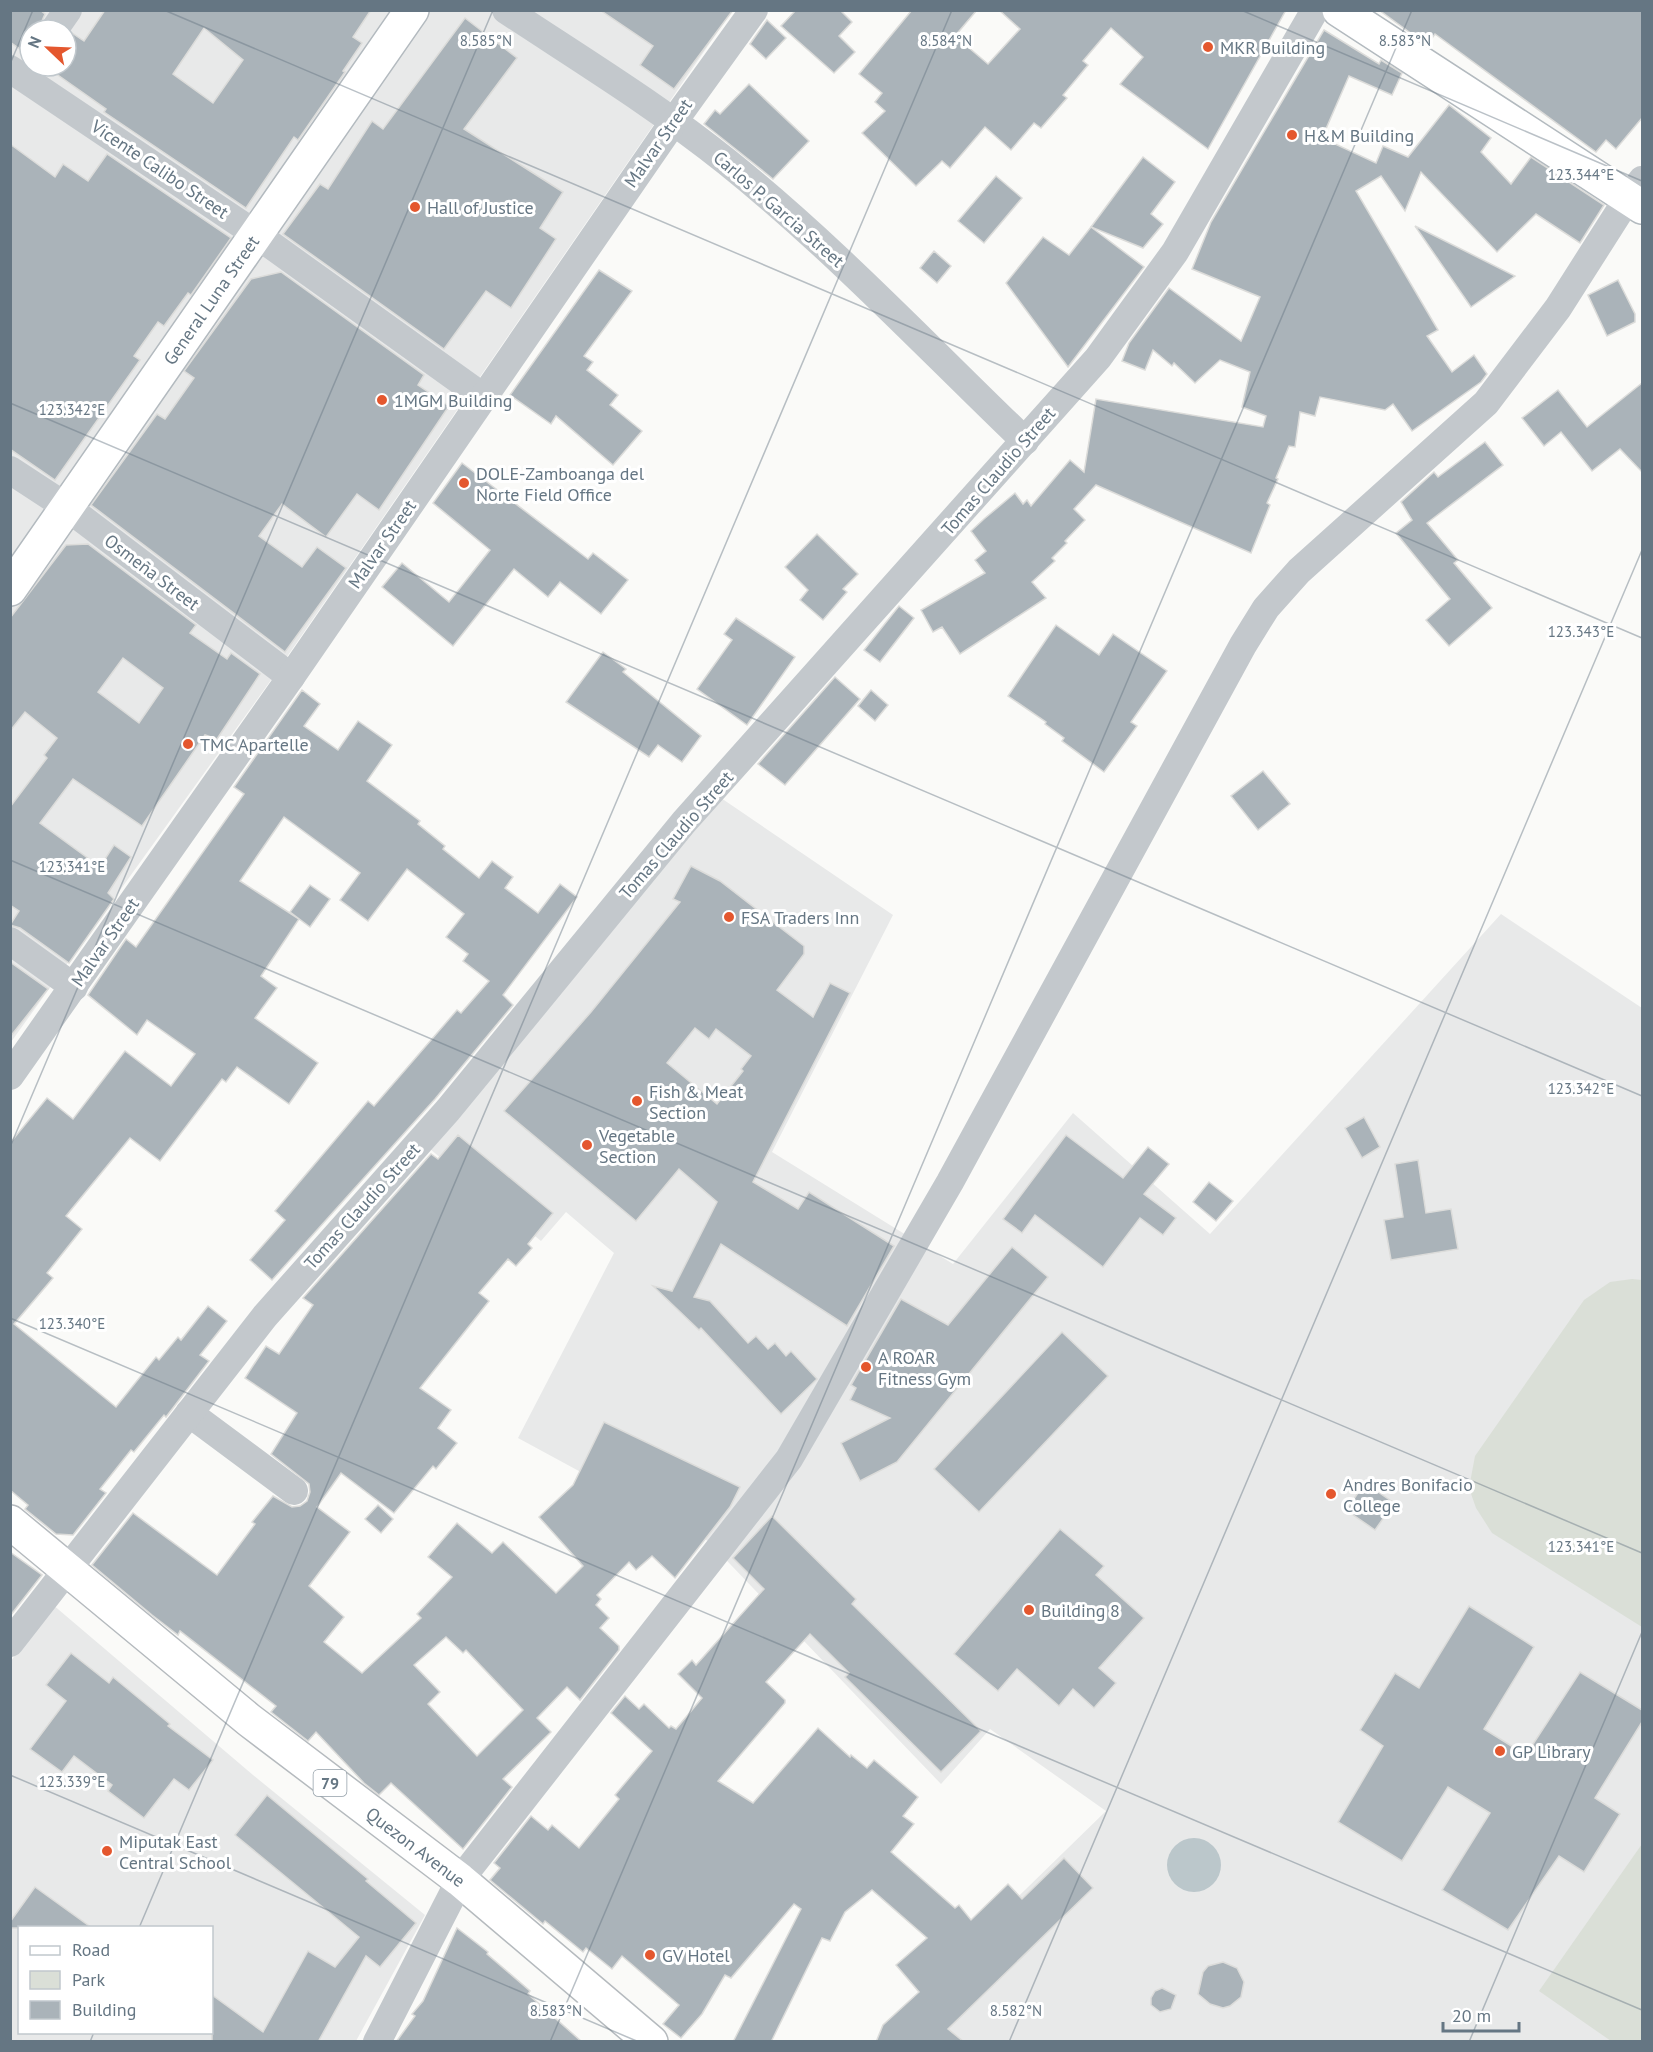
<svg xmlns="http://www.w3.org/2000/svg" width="1653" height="2052" viewBox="0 0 1653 2052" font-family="'PT Sans',sans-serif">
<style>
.built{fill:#e8e9e9;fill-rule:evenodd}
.green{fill:#dadfd7}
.water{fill:#bbc7cb}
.building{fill:#aab3b9;stroke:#dcdcda;stroke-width:1.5;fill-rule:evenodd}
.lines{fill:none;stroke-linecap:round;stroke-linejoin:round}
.secondary-casing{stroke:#b3babf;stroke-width:36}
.primary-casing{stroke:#b5babe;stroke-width:36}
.street{stroke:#c3c8cc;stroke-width:28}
.secondary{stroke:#fff;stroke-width:33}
.primary{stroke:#fff;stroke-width:33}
.ticks{fill:none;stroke:#657683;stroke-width:1.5;stroke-opacity:0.45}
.poi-dot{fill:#e4572e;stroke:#fff;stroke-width:2}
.labels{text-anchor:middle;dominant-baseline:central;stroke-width:6;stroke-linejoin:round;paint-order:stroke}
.shield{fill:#fff;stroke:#939fa8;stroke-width:1.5}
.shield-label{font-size:16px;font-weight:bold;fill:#657683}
.poi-label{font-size:18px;fill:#657683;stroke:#fff;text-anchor:start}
.street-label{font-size:18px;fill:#657683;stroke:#fff}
.ticks-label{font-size:15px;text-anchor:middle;fill:#657683;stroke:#fff;stroke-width:6;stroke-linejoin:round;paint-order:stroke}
</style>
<rect width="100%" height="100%" fill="#fafaf8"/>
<!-- built -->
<g class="built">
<path d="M11,11H732L271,680L11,1042ZM30,30H66V66H30Z"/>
<path d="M721,798L893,915L772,1152L953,1264L1073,1113L1210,1234L1501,914L1642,1008V2041H933L914,1998L1106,1811L990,1729L941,1784L708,1541L518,1438L614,1253L566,1212L541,1241L430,1149Z"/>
<path d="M52,1604L253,1775L425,1915L356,2041L11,2042V1661ZM20,1928H212V2032H20Z"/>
</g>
<!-- green -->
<g class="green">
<path d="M1632,1279L1642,1280V1627L1492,1533L1476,1508L1469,1488L1475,1456L1584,1300L1610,1282Z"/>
<path d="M1642,1844V2041H1611L1539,1991Z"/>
</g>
<!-- water -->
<circle class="water" cx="1194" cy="1865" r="27"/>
<!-- building -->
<g class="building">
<path d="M10,10H40L45,14L38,30H30V56L10,42Z"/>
<path d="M105,10H371L353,37L362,43L343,71L345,72L298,140L294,137L246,208L104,112L106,109L45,66H66V41L72,33L84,41ZM204,28L243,60L213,103L173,74Z"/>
<path d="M600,10H733L674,89L640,65L653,46Z"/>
<path d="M796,10H840L852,22L839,36L855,52L834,73L781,26Z"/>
<path d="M912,10H977L955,36L988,64L1020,29L999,10H1286L1208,149L1120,84L1143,57L1111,28L1083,61L1088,65L1063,95L1067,98L1041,128L1034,123L1011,150L985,127L950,168L942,161L916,186L862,133L885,111L875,102L882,93L859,74Z"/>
<path d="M1379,10H1642V118L1616,149L1606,140L1596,152L1435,34L1427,45Z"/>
<path d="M465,18L517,58L464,129L563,192L540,228L556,239L511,308L486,291L444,349L283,234L320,184L328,189L372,121L383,129Z"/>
<path d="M767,20L786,38L766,59L750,44Z"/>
<path d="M1324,30L1379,64L1381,60L1402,73L1392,95L1349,76L1322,138L1376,163L1383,146L1408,157L1449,105L1491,138L1481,152L1511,184L1531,157L1604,205L1580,243L1536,214L1497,252L1421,172L1405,211L1381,176L1356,191L1438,330L1427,336L1452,372L1474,355L1487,374L1481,382L1412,431L1393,404L1385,410L1320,397L1315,416L1300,412L1295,447L1289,446L1276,478L1278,479L1267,503L1270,505L1251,553L1096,485L1074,509L1085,520L1065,541L1067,543L1052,558L1055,561L1032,582L1046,598L960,654L942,627L933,632L921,610L985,573L975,560L986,551L971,531L984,519L1015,493L1023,504L1027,500L1031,506L1070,460L1084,472L1096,399L1263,427L1266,416L1242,407L1250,372L1220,360L1195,383L1174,363L1172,366L1153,350L1145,370L1122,361L1129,343L1169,288L1241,341L1260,297L1192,269L1211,222Z"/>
<path d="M749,84L809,141L773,179L704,124L715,110L720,114Z"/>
<path d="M10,144L55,177L63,164L88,181L107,154L231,238L191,295L188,293L164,326L158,322L134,356L140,360L55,480L10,449Z"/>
<path d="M1143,157L1175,182L1151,214L1163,224L1143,248L1091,227Z"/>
<path d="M996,176L1022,198L984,243L958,221Z"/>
<path d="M1415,226L1515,276L1471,307Z"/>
<path d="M1091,227L1144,267L1068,367L1006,283L1043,237L1069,255Z"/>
<path d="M934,251L951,266L937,283L920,268Z"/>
<path d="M599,270L632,291L584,356L593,362L587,370L618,395L610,405L642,431L613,465L556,416L551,424L510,395Z"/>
<path d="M281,272L424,375L418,385L449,406L379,510L357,494L326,537L282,504L259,536L302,567L317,547L346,568L285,652L91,505L157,414L165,419L194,378L184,371L251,279Z"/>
<path d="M1618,280L1635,314V322L1607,336L1588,295Z"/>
<path d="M1642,383V472L1620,449L1592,471L1561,432L1544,446L1522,418L1558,390L1587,427Z"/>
<path d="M1485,442L1503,465L1427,523L1458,560L1454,563L1492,608L1449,646L1426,620L1450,599L1396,533L1412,520L1401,502L1434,472L1438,477Z"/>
<path d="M462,463L588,559L593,553L628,580L601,614L560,582L548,597L514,569L453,646L382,587L402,563L449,602L490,550L433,503Z"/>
<path d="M817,534L858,574L843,589L847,592L823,620L800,600L808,590L785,567Z"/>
<path d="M88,544L196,625L190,633L227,659L231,653L260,674L217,739L205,735L142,826L73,779L40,823L100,867L114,845L131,857L108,893L114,899L69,963L20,928L10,925L19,911L10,905V807L47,758L44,755L57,738L25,712L10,731V618L66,545ZM123,658L163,688L139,723L98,692Z"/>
<path d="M899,606L914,618L880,662L864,650Z"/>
<path d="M736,618L795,657L747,725L697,689L732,640L724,634Z"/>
<path d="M1056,625L1099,655L1113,634L1167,671L1131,722L1137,726L1104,772L1062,741L1064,738L1045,724L1046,722L1008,696Z"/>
<path d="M603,652L626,669L623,672L701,736L682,762L658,745L649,757L566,702Z"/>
<path d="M835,677L860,699L785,785L758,764Z"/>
<path d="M302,690L320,704L304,726L338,750L358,721L392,745L367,781L420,821L418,824L445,846L443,849L479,878L492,861L513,877L505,888L538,913L560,884L577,897L503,995L513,1005L435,1099L272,1280L250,1260L285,1220L275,1211L368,1101L374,1106L457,1010L461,1013L489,981L463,961L468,954L446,937L464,914L407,869L368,921L340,900L360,873L284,817L240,881L299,919L261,976L277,988L255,1018L318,1063L289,1104L237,1067L226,1082L222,1079L160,1161L130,1138L66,1216L82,1229L47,1273L53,1278L14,1324L116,1407L156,1357L159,1360L178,1337L181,1340L208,1306L227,1321L200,1355L209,1361L166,1417L164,1415L134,1452L131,1450L100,1489L106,1493L73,1535L56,1534L25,1509L28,1505L10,1490V1143L47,1098L73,1119L125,1051L171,1086L195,1054L147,1020L137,1035L88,995L126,939L136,947L244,794L234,787Z"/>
<path d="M871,690L888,705L875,721L858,706Z"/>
<path d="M1263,771L1290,804L1258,830L1231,796Z"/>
<path d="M691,866L720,881L804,946V954L777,990L813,1017L830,983L850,993L753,1182L798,1209L809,1192L894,1246L847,1326L721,1244L694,1297L710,1301L748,1343L756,1336L768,1349L775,1343L786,1356L791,1351L817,1379L781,1414L701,1328L699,1330L653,1286L672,1291L717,1202L679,1169L636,1221L504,1111L591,1012L680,902L673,899ZM695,1028L709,1039L716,1029L751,1056L741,1069L743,1071L717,1104L667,1063Z"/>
<path d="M310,885L330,899L310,927L290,912Z"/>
<path d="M10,962L48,989L10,1037Z"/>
<path d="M1364,1117L1380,1147L1362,1158L1345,1128Z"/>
<path d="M458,1135L553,1213L528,1244L532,1248L516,1266L508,1259L479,1293L489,1301L420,1388L451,1410L438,1428L457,1443L436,1469L433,1466L394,1513L341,1473L317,1507L350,1532L309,1586L344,1617L324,1642L362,1673L421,1618L417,1614L452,1577L428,1557L457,1523L492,1553L503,1542L556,1593L583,1566L539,1517L573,1485L604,1422L740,1487L730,1507L675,1578L652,1556L636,1570L629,1562L597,1595L601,1599L596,1605L609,1618L600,1628L619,1646V1650L580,1700L567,1687L537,1718L551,1732L503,1779L512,1787L463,1849L391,1783L379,1795L364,1783L316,1732L308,1741L271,1712L276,1706L180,1631L178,1635L152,1615L92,1565L133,1513L217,1575L255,1524L252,1522L273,1496L292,1507L300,1506L307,1501L310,1492L309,1484L271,1454L297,1413L245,1378L266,1346L279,1354L313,1305L303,1298L431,1154L438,1159ZM446,1637L463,1653L466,1650L523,1710L477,1756L428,1704L440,1692L414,1665Z"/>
<path d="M1066,1135L1123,1178L1148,1147L1169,1164L1144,1194L1176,1218L1163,1235L1140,1218L1103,1267L1035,1215L1022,1233L1003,1219Z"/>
<path d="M1418,1160L1426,1213L1451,1209L1458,1249L1391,1260L1384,1220L1403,1217L1395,1164Z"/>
<path d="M1209,1182L1233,1201L1216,1221L1193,1202Z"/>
<path d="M1012,1247L1048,1277L897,1462L860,1481L841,1443L890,1418L850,1400L856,1388L851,1385L901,1299L948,1325Z"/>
<path d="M1062,1332L1108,1376L979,1512L934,1469Z"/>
<path d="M1365,1483L1394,1503L1375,1530L1346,1510Z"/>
<path d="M378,1505L393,1519L381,1533L365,1519Z"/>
<path d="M772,1516L856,1599L852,1604L981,1731L941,1772L845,1677L849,1673L810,1634L766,1682L785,1700V1703L718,1781L753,1803L818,1728L850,1757L851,1755L867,1768L874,1760L918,1797L903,1816L914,1824L891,1852L955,1908L959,1905L971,1920L1008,1884L1022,1899L1064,1858L1093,1888L948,2029L964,2042H876L883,2025L919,1992L896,1965L927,1938L872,1890L845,1912L830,1941L822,1938L771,2042H733L801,1909L794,1904L731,1978L725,1975L702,2014L681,2038L663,2024L679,2005L622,1956L612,1969L586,1948L583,1952L545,1921L543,1924L490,1880L500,1868L494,1863L531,1816L548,1830L552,1825L579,1848L619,1799L615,1795L652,1751L611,1713L625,1696L639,1709L644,1704L669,1728L671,1726L676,1729L702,1698L678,1674L692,1660L696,1665L764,1589L733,1558Z"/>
<path d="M1060,1529L1104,1566L1096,1575L1144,1618L1099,1668L1116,1683L1094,1708L1073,1689L1059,1706L1017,1669L998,1691L954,1654Z"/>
<path d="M10,1552L42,1575L10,1616Z"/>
<path d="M1469,1606L1534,1647L1484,1729L1526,1755L1580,1672L1642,1710V1722L1595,1798L1620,1814L1584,1872L1559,1856L1508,1930L1442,1890L1490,1813L1448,1787L1402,1861L1338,1822L1383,1746L1360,1730L1395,1673L1419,1688Z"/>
<path d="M71,1653L109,1683L113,1677L170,1724L168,1726L213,1760L189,1790L174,1779L144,1818L108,1791L112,1785L74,1756L62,1772L30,1749L66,1701L46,1685Z"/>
<path d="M267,1795L368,1879L366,1881L416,1923L380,1967L366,1956L318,2042H212V1995L263,2032L308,1951L335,1967L359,1937L235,1835Z"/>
<path d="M35,1887L92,1928H10V1922Z"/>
<path d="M457,1928L488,1952L487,1954L530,1991L528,1994L582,2042H396L415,2016L412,2014L423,2001Z"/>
<path d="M1223,1962L1237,1968L1244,1982L1241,1997L1230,2006L1223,2008L1210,2004L1198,1994L1203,1972L1208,1966Z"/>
<path d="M1162,1988L1176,1995L1171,2009L1160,2012L1151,2005V1998L1155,1991Z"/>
</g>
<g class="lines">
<!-- secondary casing -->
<g class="secondary-casing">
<g id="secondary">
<path d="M1339,10L1642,207"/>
<path id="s1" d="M10,589L412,10"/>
</g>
</g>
<!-- primary casing -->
<g class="primary-casing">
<g id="primary">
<path id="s2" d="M10,1522L249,1720L460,1880L651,2042"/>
</g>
</g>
<!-- street -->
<g class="street">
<path d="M506,10C580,59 657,106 727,162C833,247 927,347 1025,441"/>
<path d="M54,30L68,10"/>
<path d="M10,69L257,235L483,397"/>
<path d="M10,470L68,508L291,677"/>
<path d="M10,941L74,987"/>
<path d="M10,1076L291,677L674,121L754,10"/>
<path d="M189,1413L294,1491"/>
<path d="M10,1643L265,1316L448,1110L684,822L1098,358L1175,252L1315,10"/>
<path d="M377,2042L460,1880L789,1459L950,1182L1243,645L1266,608L1299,571L1486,403L1558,308L1628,198L1642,180"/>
</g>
<!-- secondary -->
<use href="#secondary" class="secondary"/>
<!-- primary -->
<use href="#primary" class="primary"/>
</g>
<!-- ticks -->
<path class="ticks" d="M164,10L1642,638M1241,10L1642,181M10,64L33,10M10,403L1642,1096M10,860L1642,1553M10,1147L493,10M10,1318L1642,2010M10,1775L639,2042M139,1928L952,10M90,2042L94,2032M550,2042L1412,10M1009,2042L1642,550M1469,2042L1642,1632"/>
<!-- markers -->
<g class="poi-dot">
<circle cx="1208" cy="47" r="6"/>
<circle cx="1292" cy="135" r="6"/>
<circle cx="415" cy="207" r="6"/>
<circle cx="382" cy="400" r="6"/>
<circle cx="464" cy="483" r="6"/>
<circle cx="188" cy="744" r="6"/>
<circle cx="729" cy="917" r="6"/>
<circle cx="637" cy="1101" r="6"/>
<circle cx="587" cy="1145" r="6"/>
<circle cx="866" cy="1367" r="6"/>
<circle cx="1331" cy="1494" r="6"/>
<circle cx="1029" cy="1610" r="6"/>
<circle cx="1500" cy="1751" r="6"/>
<circle cx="107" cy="1851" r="6"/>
<circle cx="650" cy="1955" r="6"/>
</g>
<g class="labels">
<!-- shield labels -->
<rect class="shield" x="313.5" y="1770" width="33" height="26" rx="4.5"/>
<g class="shield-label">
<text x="330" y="1783">79</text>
</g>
<!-- poi labels -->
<g class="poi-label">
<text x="1220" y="47">MKR Building</text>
<text x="1304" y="135">H&amp;M Building</text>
<text x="427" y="207">Hall of Justice</text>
<text x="394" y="400">1MGM Building</text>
<text x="476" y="473">DOLE-Zamboanga del<tspan x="476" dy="21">Norte Field Office</tspan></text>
<text x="200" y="744">TMC Apartelle</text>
<text x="741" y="917">FSA Traders Inn</text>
<text x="649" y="1091">Fish &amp; Meat<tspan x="649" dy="21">Section</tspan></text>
<text x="599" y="1135">Vegetable<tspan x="599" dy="21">Section</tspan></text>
<text x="878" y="1357">A ROAR<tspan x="878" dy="21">Fitness Gym</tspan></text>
<text x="1343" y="1484">Andres Bonifacio<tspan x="1343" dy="21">College</tspan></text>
<text x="1041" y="1610">Building 8</text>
<text x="1512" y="1751">GP Library</text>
<text x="119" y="1841">Miputak East<tspan x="119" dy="21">Central School</tspan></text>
<text x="662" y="1955">GV Hotel</text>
</g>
<!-- street labels -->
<g class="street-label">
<text transform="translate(658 143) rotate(-55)">Malvar Street</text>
<text transform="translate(160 169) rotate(34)">Vicente Calibo Street</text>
<text transform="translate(779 209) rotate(41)">Carlos P. Garcia Street</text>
<text stroke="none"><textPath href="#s1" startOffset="352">General Luna Street</textPath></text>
<text transform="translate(998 471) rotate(-49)">Tomas Claudio Street</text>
<text transform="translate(382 544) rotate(-55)">Malvar Street</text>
<text transform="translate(152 572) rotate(37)">Osmeña Street</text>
<text transform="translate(676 835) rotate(-49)">Tomas Claudio Street</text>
<text transform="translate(105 942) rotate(-55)">Malvar Street</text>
<text transform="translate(362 1206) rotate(-48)">Tomas Claudio Street</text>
<text stroke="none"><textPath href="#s2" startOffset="520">Quezon Avenue</textPath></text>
</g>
</g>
<g class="ticks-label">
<text x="486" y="46">8.585°N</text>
<text x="946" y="46">8.584°N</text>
<text x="1405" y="46">8.583°N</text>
<text x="1581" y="180">123.344°E</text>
<text x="72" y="415">123.342°E</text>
<text x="1581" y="637">123.343°E</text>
<text x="72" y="872">123.341°E</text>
<text x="1581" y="1094">123.342°E</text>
<text x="72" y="1329">123.340°E</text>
<text x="1581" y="1552">123.341°E</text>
<text x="72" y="1787">123.339°E</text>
<text x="556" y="2016">8.583°N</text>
<text x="1016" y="2016">8.582°N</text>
</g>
<!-- border -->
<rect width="1653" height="2052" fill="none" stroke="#657683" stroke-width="24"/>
<!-- legend -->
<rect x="18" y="1926" width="195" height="108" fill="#ffffff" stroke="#c1c8cd" stroke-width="1.5"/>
<rect x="30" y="1946" width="30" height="9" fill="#ffffff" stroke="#c1c8cd" stroke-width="1.5"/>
<text x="72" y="1956" font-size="18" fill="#657683">Road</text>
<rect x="30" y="1971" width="30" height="18" fill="#dadfd7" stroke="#c1c8cd" stroke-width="1.5"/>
<text x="72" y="1986" font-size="18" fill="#657683">Park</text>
<rect x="30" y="2001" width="30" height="18" fill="#aab3b9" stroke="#c1c8cd" stroke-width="1.5"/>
<text x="72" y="2016" font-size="18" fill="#657683">Building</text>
<!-- north arrow -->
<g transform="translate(48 48) rotate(293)"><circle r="28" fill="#ffffff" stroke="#c1c8cd" stroke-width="1.5"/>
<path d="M0-4.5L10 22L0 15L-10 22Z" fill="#e4572e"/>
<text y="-9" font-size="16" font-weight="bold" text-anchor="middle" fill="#657683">N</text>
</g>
<!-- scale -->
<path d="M1443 2022v9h76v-9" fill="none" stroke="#657683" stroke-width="3"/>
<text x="1452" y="2022" font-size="18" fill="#657683" stroke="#ffffff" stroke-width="4.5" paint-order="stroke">20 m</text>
</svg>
